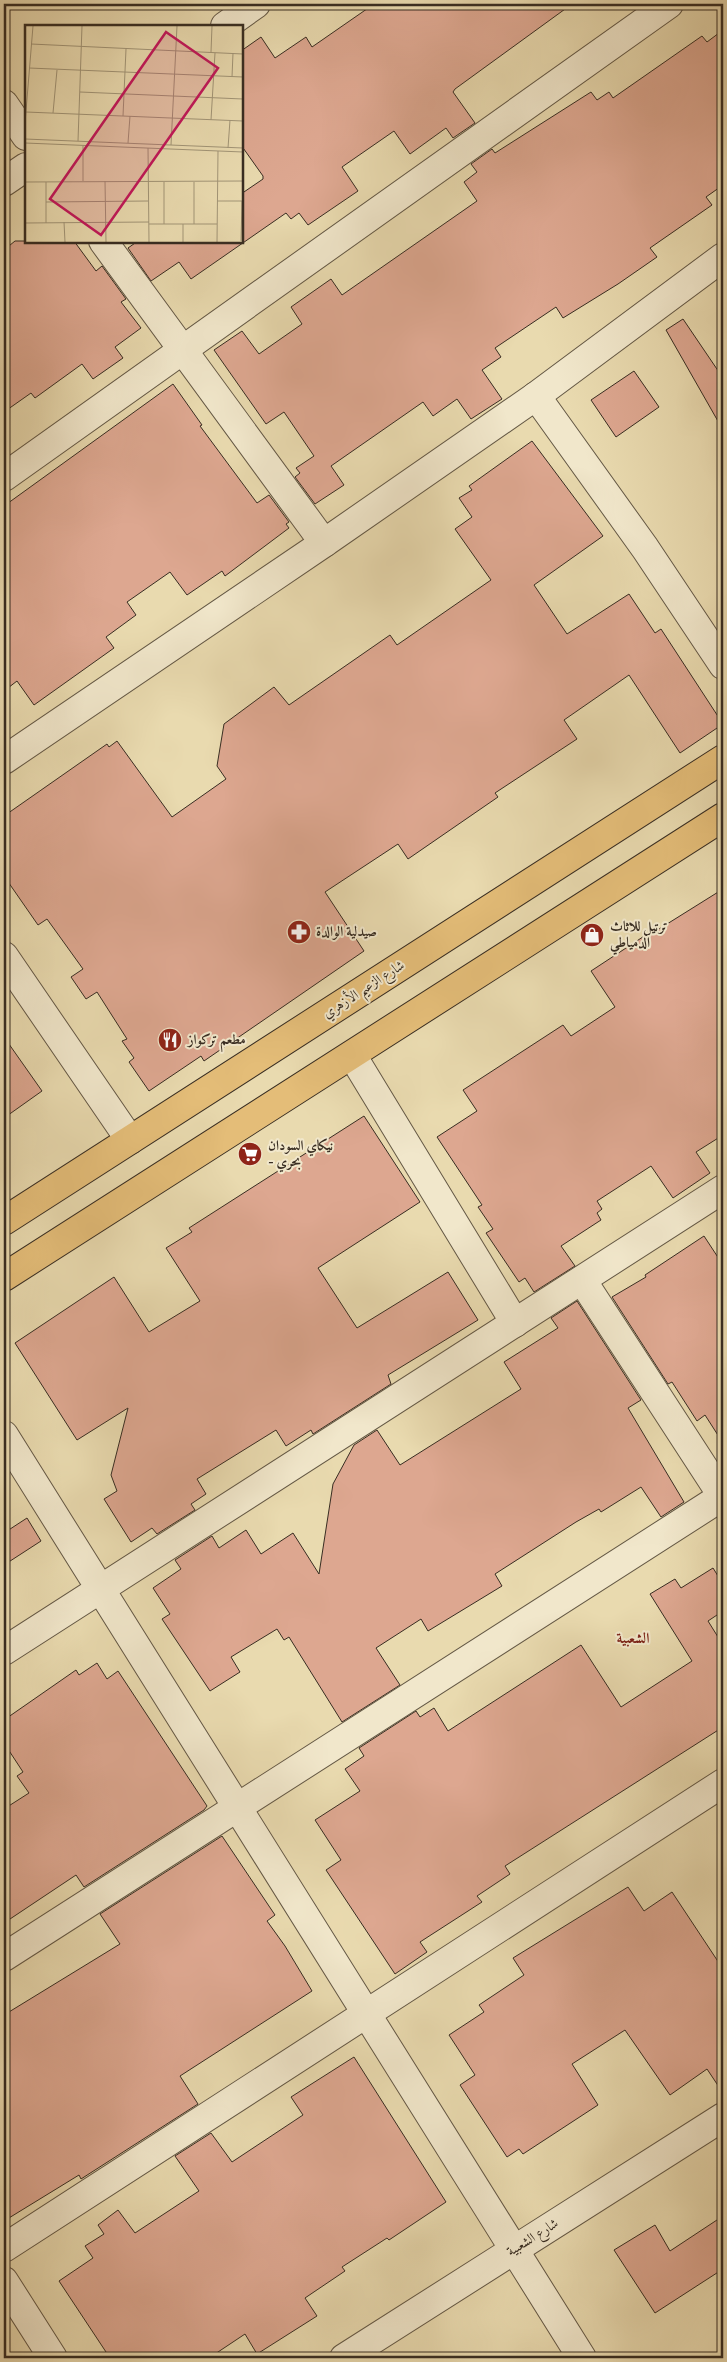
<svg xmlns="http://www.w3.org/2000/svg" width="727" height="2362" viewBox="0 0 727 2362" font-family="Vollkorn,Amiri,serif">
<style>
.building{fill:#dda790;stroke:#382d22}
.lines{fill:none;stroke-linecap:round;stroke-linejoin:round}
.minor-casing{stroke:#645845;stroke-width:30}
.major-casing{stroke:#382d22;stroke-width:30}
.minor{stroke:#f1e7cb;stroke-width:28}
.major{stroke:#e4bd78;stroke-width:28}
.labels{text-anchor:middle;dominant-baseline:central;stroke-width:4;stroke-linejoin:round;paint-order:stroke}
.poi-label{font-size:14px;font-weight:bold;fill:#382d22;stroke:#f1e7cb;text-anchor:start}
.street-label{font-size:14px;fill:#382d22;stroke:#f1e7cb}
.neighbourhood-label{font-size:15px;font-weight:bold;fill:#7a1f14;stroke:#f1e7cb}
.inset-road{fill:none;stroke:#a29577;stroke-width:1}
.view{fill:#c2185b;fill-opacity:0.15;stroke:#c2185b;stroke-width:2.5}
.inset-edge{fill:none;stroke:#382d22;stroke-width:2.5}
</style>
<rect width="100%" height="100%" fill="#e9daaf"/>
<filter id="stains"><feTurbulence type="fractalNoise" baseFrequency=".004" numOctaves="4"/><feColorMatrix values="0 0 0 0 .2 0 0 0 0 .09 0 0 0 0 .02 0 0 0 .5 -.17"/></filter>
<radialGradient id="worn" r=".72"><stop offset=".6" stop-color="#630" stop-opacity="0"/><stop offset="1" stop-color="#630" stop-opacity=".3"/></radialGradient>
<!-- building -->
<g class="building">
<path d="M374,4H572L455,89L453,92L475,123L453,138L446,128L410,154L394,131L342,167L358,191L308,225L299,213L291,219L286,213L191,279L179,262L151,281L128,248L138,241H241V194L263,179V176L241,145V51L261,37L275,58L306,37L312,47Z"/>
<path d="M723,30V185L706,197L712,205L650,248L657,257L618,284L563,318L556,307L495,348L501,357L482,370L502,399L471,419L457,399L433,416L423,402L331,466L344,485L315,504L295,477L300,473L296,468L314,456L284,412L266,424L214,350L242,331L259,354L302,324L291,307L331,279L342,295L477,201L464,182L477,172L471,164L492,149L495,153L591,92L597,100L609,92L613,98L702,36L707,42Z"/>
<path d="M15,241H74L96,271L102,266L126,299L121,302L141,328L115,347L123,358L93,379L82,364L35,398L31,393L4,412V250Z"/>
<path d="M683,319L723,378V430L666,330Z"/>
<path d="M634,371L659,407L616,437L591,400Z"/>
<path d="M173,384L202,425L200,426L257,503L269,495L289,522L286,524L289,528L225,576L222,571L187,595L170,572L127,602L136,615L106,637L114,648L34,705L17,681L4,691V506Z"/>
<path d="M532,441L603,536L534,585L567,634L629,594L655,633L661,629L723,724L680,753L629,675L564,720L577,739L495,793L498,797L408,859L398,844L325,892L364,951L204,1061L201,1056L149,1091L129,1062L134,1058L122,1041L127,1039L97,992L86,999L71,977L83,969L47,919L38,925L4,876V816L107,744L109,747L117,741L172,817L226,779L217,766L224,724L274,687L289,705L390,635L397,645L491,580L455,529L472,517L459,498L472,490L469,486Z"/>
<path d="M723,889V1135L696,1152L710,1173L673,1198L651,1166L597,1201L602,1209L597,1213L601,1220L561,1246L575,1266L534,1292L525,1278L519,1282L486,1233L493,1229L478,1207L482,1205L437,1137L477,1111L463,1090L563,1025L571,1036L615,1007L591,971L658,927L659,929Z"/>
<path d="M4,1037L42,1091L4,1118Z"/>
<path d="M364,1116L420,1202L318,1268L357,1328L448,1272L478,1320L388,1375L391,1384L313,1434L311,1430L286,1446L276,1430L197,1479L206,1494L191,1504L195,1510L157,1534L152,1528L131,1542L104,1499L117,1491L111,1475L128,1408L77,1440L15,1343L114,1277L149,1332L200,1301L166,1248L192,1232L189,1228Z"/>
<path d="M704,1236L723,1265V1443L705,1415L697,1421L672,1382L668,1384L612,1297L646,1277L645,1275Z"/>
<path d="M577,1301L641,1400L628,1408L684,1502L661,1517L641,1487L601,1512L599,1509L576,1522L495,1574L502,1586L428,1631L421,1619L376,1648L400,1685L342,1722L289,1637L284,1640L277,1629L231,1657L240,1672L210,1691L162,1619L170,1614L153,1588L181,1569L175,1560L212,1536L219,1548L246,1530L261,1554L293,1533L319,1574L333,1484L354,1445L377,1430L400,1465L521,1389L504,1362L558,1328L551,1318Z"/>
<path d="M27,1518L41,1541L4,1565V1533Z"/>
<path d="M713,1568L723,1584V1611L708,1621L723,1645V1727L505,1866L510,1874L477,1896L482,1902L420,1942L427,1952L395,1974L326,1870L341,1860L315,1820L360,1791L345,1769L364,1756L359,1748L416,1711L420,1717L434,1708L448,1731L581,1645L621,1707L692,1661L650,1594L675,1579L681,1588Z"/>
<path d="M97,1663L107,1679L118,1671L207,1806L204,1810L84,1887L76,1875L4,1923V1809L29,1793L17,1776L23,1772L4,1743V1720L76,1670L79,1675Z"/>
<path d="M222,1836L275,1915L267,1921L285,1946L312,1991L180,2076L198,2104L81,2179L79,2175L4,2221V2015L120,1944L100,1914Z"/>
<path d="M628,1887L644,1911L672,1892L723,1969V2093L707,2069L670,2095L625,2030L572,2064L598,2105L523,2154L519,2149L507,2157L460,2085L475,2075L449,2035L484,2012L479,2005L524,1975L513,1958Z"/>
<path d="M354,2057L446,2202L389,2240L387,2238L342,2267L345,2271L305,2298L317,2316L257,2354L245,2334L209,2358H110L59,2281L93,2258L85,2246L104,2234L98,2225L118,2210L135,2233L199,2191L175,2156L211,2133L232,2162L303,2115L291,2097Z"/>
<path d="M723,2216V2269L655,2313L614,2250L655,2225L670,2251Z"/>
</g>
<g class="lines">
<!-- minor casing -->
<g class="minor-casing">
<g id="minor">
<path d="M225,26L256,4"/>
<path d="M4,104L26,136"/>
<path d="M4,182L26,167"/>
<path d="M103,241L324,543"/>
<path d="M536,396L645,548L723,665"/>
<path d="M4,477L669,4"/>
<path d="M4,760L324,543L536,396L723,257"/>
<path d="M4,956L130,1140"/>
<path d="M352,1055L515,1323"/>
<path d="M582,1280L723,1497"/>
<path d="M4,1435L582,2358"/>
<path d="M4,1651L723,1189"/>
<path d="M4,1957L723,1496"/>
<path d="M4,2248L723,1783"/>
<path d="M4,2281L53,2358"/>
<path d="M344,2358L723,2117"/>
</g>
</g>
<!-- major casing -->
<g class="major-casing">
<g id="major">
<path d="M4,1221L723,759"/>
<path d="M4,1277L723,817"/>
</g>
</g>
<!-- minor -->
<use href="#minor" class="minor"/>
<!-- major -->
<use href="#major" class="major"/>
</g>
<!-- icons -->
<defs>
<g id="pharmacy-disc" transform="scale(1.25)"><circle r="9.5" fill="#8f2418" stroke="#f1e7cb"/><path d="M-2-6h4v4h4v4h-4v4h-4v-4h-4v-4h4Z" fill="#fff"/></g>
<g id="shop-disc" transform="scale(1.25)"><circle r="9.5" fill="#8f2418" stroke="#f1e7cb"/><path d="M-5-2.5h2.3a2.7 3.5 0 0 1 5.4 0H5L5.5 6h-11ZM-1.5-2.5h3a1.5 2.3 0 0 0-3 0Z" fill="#fff"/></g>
<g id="restaurant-disc" transform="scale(1.25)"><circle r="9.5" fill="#8f2418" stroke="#f1e7cb"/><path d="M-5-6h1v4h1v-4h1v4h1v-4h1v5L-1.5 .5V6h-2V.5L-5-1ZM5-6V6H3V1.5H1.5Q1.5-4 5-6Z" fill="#fff"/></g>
<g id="supermarket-disc" transform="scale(1.25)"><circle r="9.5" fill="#8f2418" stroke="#f1e7cb"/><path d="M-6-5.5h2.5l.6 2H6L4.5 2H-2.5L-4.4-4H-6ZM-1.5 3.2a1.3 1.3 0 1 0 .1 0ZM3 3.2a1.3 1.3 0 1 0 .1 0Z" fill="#fff"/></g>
</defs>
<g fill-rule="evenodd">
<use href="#pharmacy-disc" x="299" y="932"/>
<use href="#shop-disc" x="592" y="935"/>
<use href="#restaurant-disc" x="170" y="1040"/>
<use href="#supermarket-disc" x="250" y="1154"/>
</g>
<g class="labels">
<!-- poi labels -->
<g class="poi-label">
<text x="610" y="927">ترتيل للاثاث<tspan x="610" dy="16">الدمياطي</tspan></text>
<text x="316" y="932">صيدلية الوالدة</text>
<text x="188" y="1040">مطعم تركواز</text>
<text x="268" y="1146">نيكاي السودان<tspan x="268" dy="16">- بحري</tspan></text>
</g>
<!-- street labels -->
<g class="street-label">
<text transform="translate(364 990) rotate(-33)">شارع الزعيم الأزهري</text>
<text transform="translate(533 2238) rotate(-32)">شارع الشعبية</text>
</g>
<!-- neighbourhood labels -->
<g class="neighbourhood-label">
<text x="633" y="1639">الشعبية</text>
</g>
</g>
<!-- overview -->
<g transform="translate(25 25)">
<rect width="218" height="218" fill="#e9daaf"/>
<path class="inset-road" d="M6,19L218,29M186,27L187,1M4,43L218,52M207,52L208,28M55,67L218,74M1,87L218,96M28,88L32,45M98,91L101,24M186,95L190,28M0,98L8,1M0,114L218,123M53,116L57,1M0,118L218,127M103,118L105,91M146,120L152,1M123,123L124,217M203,123L205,95M58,156V121M80,156L81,217M0,157L218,156M21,157V198M169,157V199M192,176H217M21,177L123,176M39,197L40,217M0,198L124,197M124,199H192M139,199V157M216,216L217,176M158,217V199M192,217L193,126"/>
<path class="view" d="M141,7L193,43L76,210L25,174Z"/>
<rect width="218" height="218" class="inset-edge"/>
</g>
<!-- margin -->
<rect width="727" height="2362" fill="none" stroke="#e9daaf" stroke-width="20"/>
<rect x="5" y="5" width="717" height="2352" fill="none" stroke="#382d22" stroke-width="2.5"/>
<rect x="10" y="10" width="707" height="2342" fill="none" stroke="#382d22"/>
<rect width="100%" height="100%" filter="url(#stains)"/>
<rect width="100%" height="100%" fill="url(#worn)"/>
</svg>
